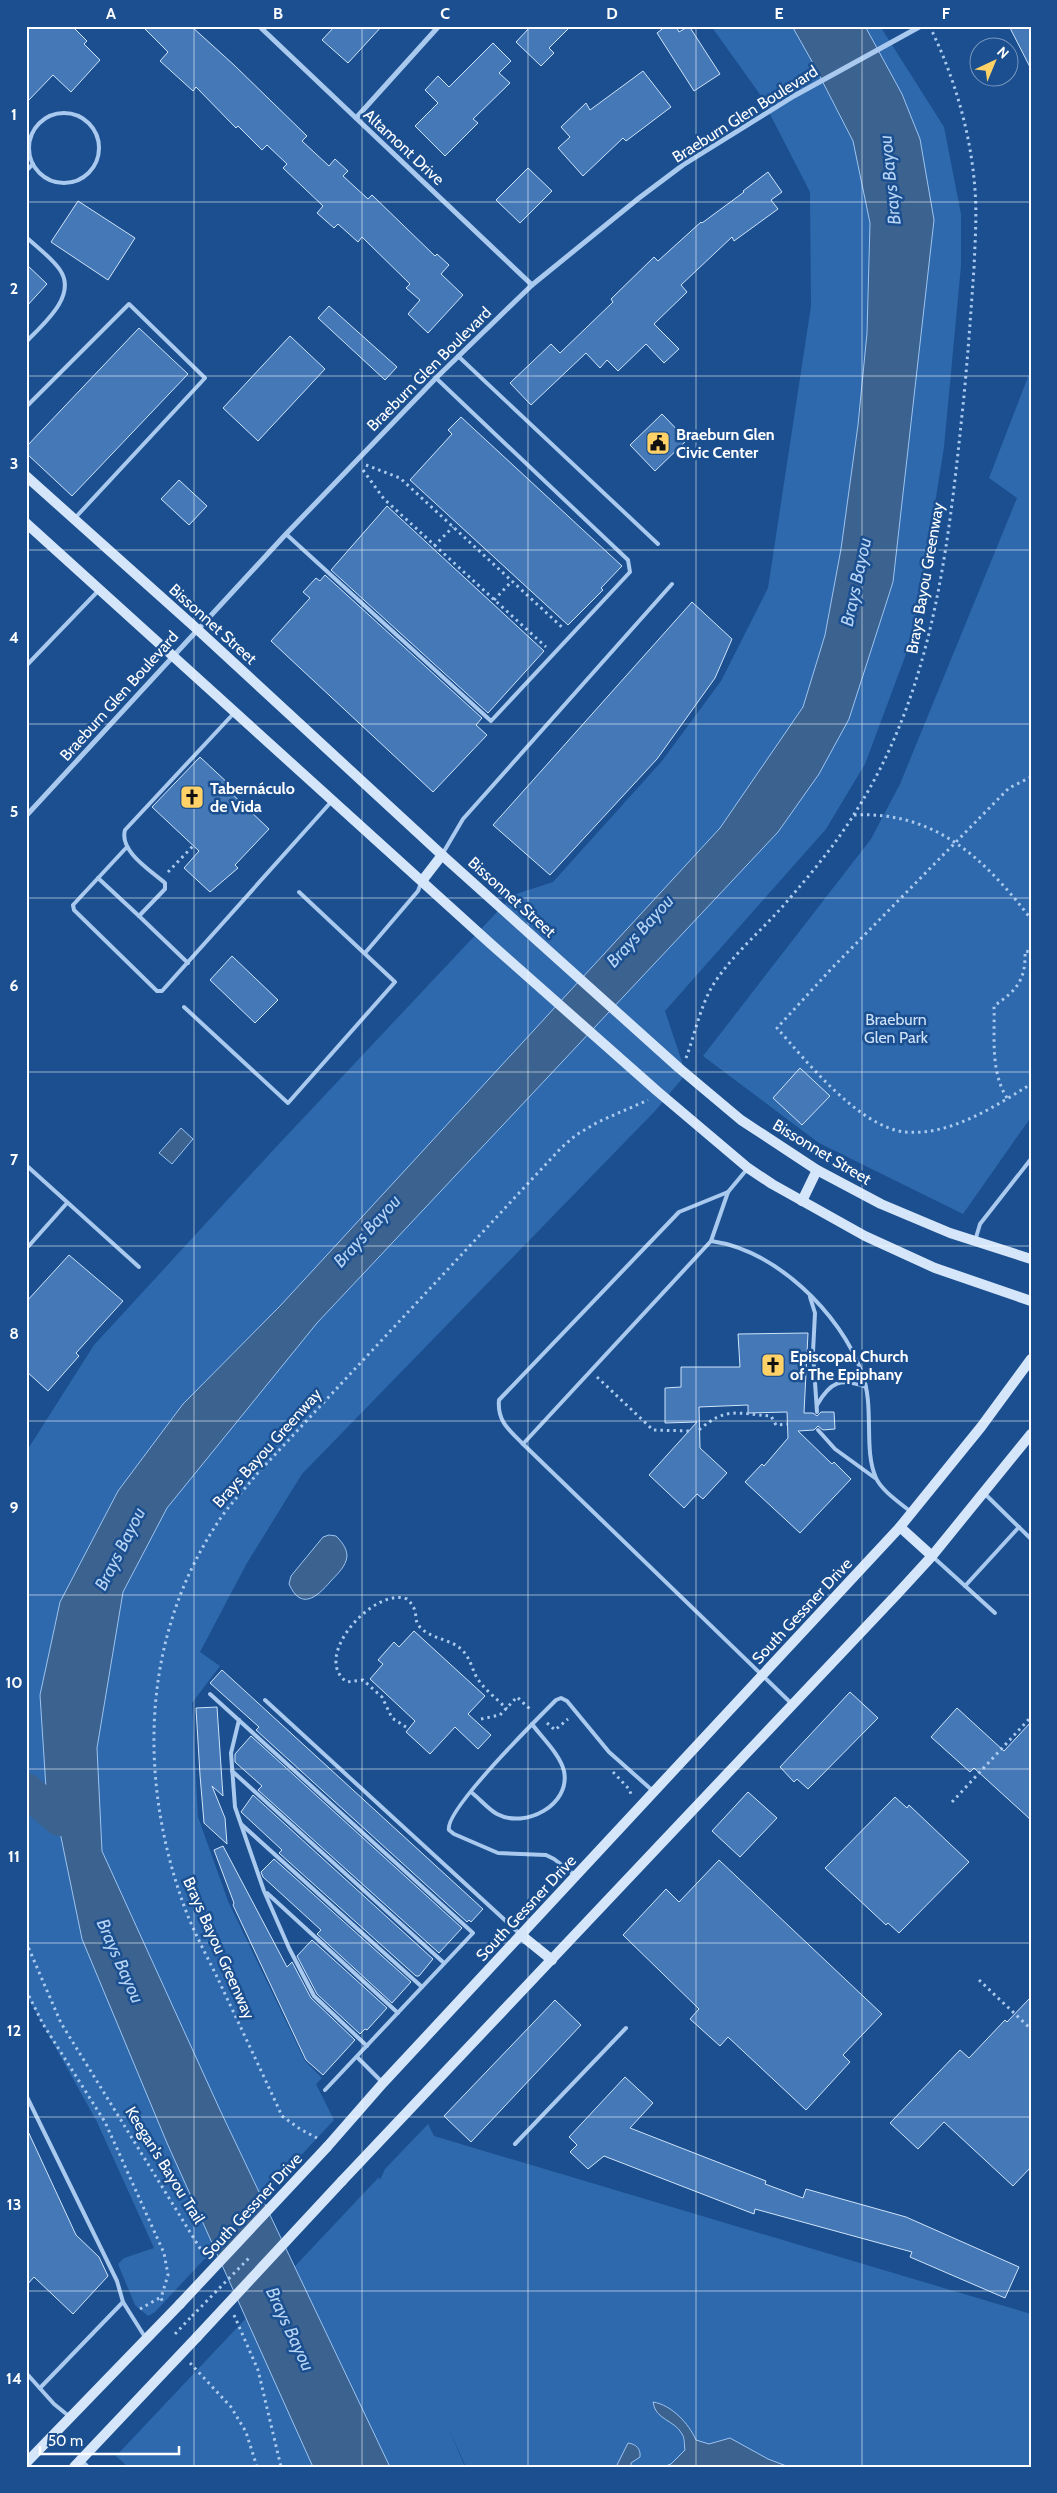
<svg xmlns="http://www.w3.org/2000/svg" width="1057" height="2493" viewBox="0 0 1057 2493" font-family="Cabin,sans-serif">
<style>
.green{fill:#2e69ad}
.water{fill:#3c6290;stroke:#9cc4f0}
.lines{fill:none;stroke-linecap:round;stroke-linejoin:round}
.river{stroke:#3c6290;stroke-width:34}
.building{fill:#4478b7;stroke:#cfe3fa}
.path{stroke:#a9c9ee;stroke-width:3;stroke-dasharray:2.5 4;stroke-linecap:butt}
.lane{stroke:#a9c9ee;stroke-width:4}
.street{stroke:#a9c9ee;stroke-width:5}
.secondary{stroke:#d6e6fa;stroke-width:10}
.path-bridge{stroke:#a9c9ee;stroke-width:3;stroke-dasharray:2.5 4;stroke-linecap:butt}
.secondary-bridge{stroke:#d6e6fa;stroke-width:10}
.grid{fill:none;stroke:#fff;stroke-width:1;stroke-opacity:0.55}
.labels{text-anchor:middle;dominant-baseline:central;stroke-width:5;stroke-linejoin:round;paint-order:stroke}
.street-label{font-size:16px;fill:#fff;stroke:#1b4f8f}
.poi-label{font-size:16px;font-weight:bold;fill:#fff;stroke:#1b4f8f;text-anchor:start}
.park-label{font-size:16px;fill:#cfe3fa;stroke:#1b4f8f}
.water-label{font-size:18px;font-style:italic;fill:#b5d3f5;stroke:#1b4f8f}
.neatline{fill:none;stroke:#fff;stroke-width:2}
.grid-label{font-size:16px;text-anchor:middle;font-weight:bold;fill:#fff}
</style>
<rect width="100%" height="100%" fill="#1b4f8f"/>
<!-- green -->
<g class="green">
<path d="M711,26H880L944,127L961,214V266L944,447L915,630L865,764L826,829L665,1011L686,1074L655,1111L302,1474L247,1563L200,1652L220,1666L192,1703L198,1817L228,1901L305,2061L322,2078L316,2084L334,2120L155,2312L148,2316L135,2305L118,2264L124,2258L154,2248L97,2122L26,1994V1452L94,1345L277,1146L513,895L553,882L662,761L721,681L768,588L811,306L810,192L759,93Z"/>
<path d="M1031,369V1117L963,1214L819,1143L703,1056L871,839L900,784L1017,498L989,478Z"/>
<path d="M428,2124L434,2136L1031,2314V2467H466L449,2429L465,2467H128L116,2456L379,2177L380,2180L385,2169Z"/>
</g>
<!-- water -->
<g class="water">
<path d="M792,26H865L902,94L920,139L934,220L893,582L849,719L819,774L778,832L317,1323L167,1508L123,1592L97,1748L102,1851L220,2110L390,2467H313L167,2143L82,1939L55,1808L46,1788L40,1695L60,1602L118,1491L183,1404L280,1306L720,828L803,707L825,635L841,549L858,425L867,333L870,223L853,141L814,65Z"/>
<path d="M181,1128L193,1139L172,1164L159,1153Z"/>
<path d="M329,1535L336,1536C341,1541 347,1548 347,1556C346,1567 337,1574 330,1582C317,1597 301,1611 289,1584L291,1576L323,1537Z"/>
<path d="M653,2402C672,2405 689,2424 696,2440L709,2444L730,2438L768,2459L789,2467H663L671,2464L685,2450C684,2445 685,2438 682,2434C675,2420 655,2420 653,2402Z"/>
<path d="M628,2443C636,2444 641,2449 640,2457L631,2463V2467H616Z"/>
</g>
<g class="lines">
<!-- river -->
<path class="river" d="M26,1790L60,1819"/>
</g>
<!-- building -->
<g class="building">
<path d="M26,26H72L87,41L84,44L100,60L71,92L53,75L26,103Z"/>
<path d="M142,26H191L234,65L307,136L302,141L329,166L335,159L348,171L343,176L368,199L372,195L435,256L437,254L449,265L441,274L463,295L428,333L408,314L420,300L406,288L410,284L362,237L358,242L338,224L334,228L317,213L323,206L283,168L287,164L267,145L262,150L238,126L236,128L196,87L193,91L160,61L168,52Z"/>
<path d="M335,26H382L348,63L322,40Z"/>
<path d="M531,26H571L549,48L554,53L541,66L516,42Z"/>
<path d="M666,26H676L679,32L689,26L720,74L694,91L657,33Z"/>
<path d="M1009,26H1031V69Z"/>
<path d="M493,43L511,61L499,73L510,83L473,119L478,123L445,156L415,126L438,103L425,90L438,76L449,87Z"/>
<path d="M643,71L671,107L626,141L623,138L583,176L558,148L570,137L561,127L586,103L590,110Z"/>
<path d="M528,168L552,191L520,223L496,200Z"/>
<path d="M768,172L782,192L771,200L778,209L734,241L732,237L681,285L687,292L654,324L679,349L664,363L646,344L618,371L607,360L600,368L586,353L531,405L510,383L551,344L560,353L613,302L611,299L654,257L658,261L701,222L702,223L744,192L743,191Z"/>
<path d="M78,201L135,238L108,280L51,242Z"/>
<path d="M26,264L47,284L26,307Z"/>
<path d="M329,306L397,367L385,380L318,318Z"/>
<path d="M139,328L188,374L72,496L26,453V447Z"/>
<path d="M290,336L325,369L258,441L223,408Z"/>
<path d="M662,414L687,440L655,471L630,445Z"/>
<path d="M461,417L622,566L601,588L603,590L568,625L410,480L452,434L448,430Z"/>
<path d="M179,480L207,506L189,525L161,499Z"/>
<path d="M387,506L544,651L488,713L331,570Z"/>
<path d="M325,575L482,718L476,725L487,735L433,792L271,641L310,598L303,592L316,578L320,581Z"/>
<path d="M692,602L732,639L715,678L657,759L550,875L493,825Z"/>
<path d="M200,757L231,786L228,790L269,829L235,865L238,868L210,892L184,868L199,851L152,807Z"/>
<path d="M232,956L278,1000L255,1023L210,980Z"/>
<path d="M800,1068L830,1096L802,1125L773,1098Z"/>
<path d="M69,1255L123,1301L76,1353L79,1356L48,1391L26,1371V1302Z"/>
<path d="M808,1333L804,1413H813L817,1416L821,1412H834L835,1429L823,1430L818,1426L814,1430L798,1431L832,1464L834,1462L851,1479L800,1533L745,1482L762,1464L764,1466L788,1438L787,1412L748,1413V1405L699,1407L700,1448L727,1473L703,1499L697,1494L684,1508L649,1475L697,1422L665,1423V1388L681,1387V1367H740L738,1334Z"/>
<path d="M414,1631L485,1696L468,1714L491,1735L478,1749L455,1727L430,1754L406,1732L415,1721L370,1679L383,1664L378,1660L394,1642L399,1647Z"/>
<path d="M222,1670L483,1909L471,1922L469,1920L467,1922L256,1730L259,1727L210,1683Z"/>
<path d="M850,1692L878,1718L808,1789L797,1779L794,1782L780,1767Z"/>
<path d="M217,1707L223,1796L212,1786L225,1818L227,1844L204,1823L200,1775L196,1708Z"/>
<path d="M957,1708L1004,1751L1031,1722V1820L974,1768L970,1772L931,1737Z"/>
<path d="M251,1736L462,1928L439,1953L258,1790L262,1786L235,1762V1754Z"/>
<path d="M748,1792L777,1818L740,1857L712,1831Z"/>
<path d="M253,1795L433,1959L419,1976H416L279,1853L282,1850L241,1812Z"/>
<path d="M895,1797L907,1808L909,1805L969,1862L899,1933L888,1923L886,1925L825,1868Z"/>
<path d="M223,1846L287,1967L292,1962L311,1998L355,2040L323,2075L306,2060L233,1905L234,1903L214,1850Z"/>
<path d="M274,1859L411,1982L392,2003L317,1934L321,1930L263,1877L261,1872Z"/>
<path d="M719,1860L882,2014L843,2055L850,2062L806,2110L728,2037L720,2046L690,2019L699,2009L623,1935L666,1889L679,1902Z"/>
<path d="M312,1940L387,2008L367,2030L365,2029L360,2034L317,1994L297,1956Z"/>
<path d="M1031,1997V2167L1013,2186L944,2122L918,2149L890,2123L960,2050L969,2058L1005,2020L1007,2022Z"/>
<path d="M555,2000L581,2025L471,2142L444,2116Z"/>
<path d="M625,2077L653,2103L630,2128L766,2181L765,2184L803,2198L806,2189L906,2217L1019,2267L1005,2298L910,2257L912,2252L755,2209L754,2214L604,2156L588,2169L570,2152L577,2145L569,2137Z"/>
<path d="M26,2127L76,2235L99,2257L108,2276L73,2314L34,2277L26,2286Z"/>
</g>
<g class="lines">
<!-- path -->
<g class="path">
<path d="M366,465L400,478L564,629"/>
<path d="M363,470L384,499L546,647"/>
<path d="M434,546L453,527"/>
<path d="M494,600L512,581"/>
<path d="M1031,777L1009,788L832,968L777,1028C806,1061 859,1127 905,1132C950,1136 994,1107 1031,1084"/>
<path d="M854,815C935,811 984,858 1031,919"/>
<path d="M168,872L193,846"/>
<path d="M686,1058C695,1034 700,1007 713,985C732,955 760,932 783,906C810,875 837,843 858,808C936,683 949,539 964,396C968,353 971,311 974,268C975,242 977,215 975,190C971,134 955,79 931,29"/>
<path d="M1007,1098C990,1071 995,1037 994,1006C1017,990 1026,980 1025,951L1031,952"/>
<path d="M597,1377L653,1430L690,1431"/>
<path d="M699,1430C726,1406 738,1414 771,1416L776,1425L787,1424"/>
<path d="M481,1719L500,1715L517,1697L532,1711"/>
<path d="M547,1723L555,1730L568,1719"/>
<path d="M406,1727L392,1718L382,1697L363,1680L347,1682C310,1657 375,1586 407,1599C420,1611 413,1619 419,1626C431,1640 451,1638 463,1651C470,1658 472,1669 477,1678C485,1690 497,1699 507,1709"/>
<path d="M613,1772L629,1789L631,1794"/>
<path d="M952,1802L1031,1717"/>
<path d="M26,1942L61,2023L206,2258"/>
<path d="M979,1980L1031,2029"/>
<path d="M26,1990L43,2024L105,2122L164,2253L168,2275L161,2298L163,2303"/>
<path d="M317,2138L300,2129L282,2116C261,2070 239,2024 218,1979C206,1954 192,1929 183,1903C138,1776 142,1637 218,1522C229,1505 244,1490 256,1475L561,1148L576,1135L598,1122L648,1100"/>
<path d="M140,2309L161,2297"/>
<path d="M234,2315L258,2370L281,2467"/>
<path d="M175,2334L192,2316"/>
<path d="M190,2363L231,2407L246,2432L257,2467"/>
</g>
<!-- lane -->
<g class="lane">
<circle cx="64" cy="148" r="35"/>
<path d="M26,171L33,164"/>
<path d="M26,237C37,247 52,258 60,270C78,296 42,325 26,342"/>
<path d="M458,356L658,544"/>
<path d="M26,407L129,304L205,378L75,518"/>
<path d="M286,534L491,721L630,572L628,560L436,378"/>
<path d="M26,666L99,590"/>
<path d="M126,848L73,905L74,910L157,991H162L331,802"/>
<path d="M443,853L463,819L672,584"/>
<path d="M98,878L139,916"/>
<path d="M365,953L418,891L421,883"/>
<path d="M188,963L139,916L165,889V883C150,870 119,851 125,830L235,712"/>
<path d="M184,1007L288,1103L395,982L299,892"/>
<path d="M26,1165L139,1267"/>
<path d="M748,1168L728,1192L711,1241L523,1444L792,1704"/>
<path d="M711,1241C775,1250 840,1312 862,1373C875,1407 863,1449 876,1478C882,1491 900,1503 911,1512"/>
<path d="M975,1241L980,1224L1031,1159"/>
<path d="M26,1249L67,1203"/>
<path d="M810,1297L815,1313L813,1352L817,1412"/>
<path d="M817,1405C830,1382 841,1377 866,1387"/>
<path d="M818,1430L835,1449L875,1478"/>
<path d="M523,1444C509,1430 497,1421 499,1400L679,1212L728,1192"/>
<path d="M985,1494L1031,1539"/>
<path d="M932,1556L995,1613"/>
<path d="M965,1586L1019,1527"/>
<path d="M210,1694L473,1933L325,2090"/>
<path d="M265,1700L520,1934"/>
<path d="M239,1720L231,1753L235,1807L264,1891L289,1948L314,1996L367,2046"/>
<path d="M232,1771L444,1963"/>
<path d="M471,1792C479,1798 488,1809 497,1814C525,1829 571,1805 564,1771C560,1754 542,1738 532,1724"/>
<path d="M241,1824L422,1987"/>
<path d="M575,1875L554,1859L546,1855L498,1853L454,1834L449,1830C444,1811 539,1717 556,1700L561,1698L567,1701L609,1752L653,1791"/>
<path d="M267,1893L398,2013"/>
<path d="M357,2057L382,2082"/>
<path d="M26,2095L117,2281L123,2302L145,2337"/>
<path d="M515,2144L626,2028"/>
<path d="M26,2377L28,2375L54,2404L70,2417"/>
<path d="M40,2388L123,2302"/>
<path d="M81,2460L88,2467"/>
</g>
<!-- street -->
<g class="street">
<path d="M259,26L532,285"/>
<path d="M356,118L439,26"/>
<path d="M26,816L286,534L436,378L532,285L639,198L683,165L794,96L921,26"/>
</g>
<!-- secondary -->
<g class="secondary">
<path d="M26,476L197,629L442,855L679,1068L741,1120L817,1170L881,1204L950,1233L1031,1259"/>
<path d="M26,523L492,945L657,1091L748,1168L772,1184L865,1236L935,1268L1031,1301"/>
<path d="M422,881L442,855"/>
<path d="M802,1201L817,1170"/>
<path d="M900,1527L932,1556"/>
<path d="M521,1935L552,1960"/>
<path d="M327,2147L383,2083L900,1527L981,1427L1031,1359"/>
<path d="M342,2181L899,1592L932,1556L1031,1434"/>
<path d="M26,2463L180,2304"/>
<path d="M74,2467L197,2337"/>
</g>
<!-- path-bridge -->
<path class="path-bridge" d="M192,2316L251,2256"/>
<!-- secondary-bridge -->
<g class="secondary-bridge">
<path d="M180,2304L327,2147"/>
<path d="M197,2337L342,2181"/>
</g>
</g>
<!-- grid -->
<path class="grid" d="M194,26V2467M362,26V2467M528,26V2467M696,26V2467M862,26V2467M26,202H1031M26,376H1031M26,550H1031M26,724H1031M26,898H1031M26,1072H1031M26,1246H1031M26,1421H1031M26,1595H1031M26,1769H1031M26,1943H1031M26,2117H1031M26,2291H1031"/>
<!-- icons -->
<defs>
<g id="civic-square" transform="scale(1.25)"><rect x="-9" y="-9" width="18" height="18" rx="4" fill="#ffd166" stroke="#1b4f8f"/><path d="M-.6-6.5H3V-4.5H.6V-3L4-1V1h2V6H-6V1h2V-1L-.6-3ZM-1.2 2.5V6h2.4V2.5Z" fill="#111"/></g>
<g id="church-square" transform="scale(1.25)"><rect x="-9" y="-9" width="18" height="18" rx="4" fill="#ffd166" stroke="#1b4f8f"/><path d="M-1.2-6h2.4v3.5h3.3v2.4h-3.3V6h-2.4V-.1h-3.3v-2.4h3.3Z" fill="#111"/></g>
</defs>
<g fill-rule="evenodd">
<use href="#civic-square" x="658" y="443"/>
<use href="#church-square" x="192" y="797"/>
<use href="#church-square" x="773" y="1365"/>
</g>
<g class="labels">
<!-- street labels -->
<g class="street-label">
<text transform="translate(745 114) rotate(-32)">Braeburn Glen Boulevard</text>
<text transform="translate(404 147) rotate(43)">Altamont Drive</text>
<text transform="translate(429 369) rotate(-45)">Braeburn Glen Boulevard</text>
<text transform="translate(925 578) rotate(-80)">Brays Bayou Greenway</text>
<text transform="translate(213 624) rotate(42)">Bissonnet Street</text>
<text transform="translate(119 696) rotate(-48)">Braeburn Glen Boulevard</text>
<text transform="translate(512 897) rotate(42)">Bissonnet Street</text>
<text transform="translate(822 1152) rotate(31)">Bissonnet Street</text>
<text transform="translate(267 1448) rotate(-48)">Brays Bayou Greenway</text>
<text transform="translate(802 1611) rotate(-47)">South Gessner Drive</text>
<text transform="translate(526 1908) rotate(-47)">South Gessner Drive</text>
<text transform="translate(219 1948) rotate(66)">Brays Bayou Greenway</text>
<text transform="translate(165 2165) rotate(58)">Keegan's Bayou Trail</text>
<text transform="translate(252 2206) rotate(-47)">South Gessner Drive</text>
</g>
<!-- poi labels -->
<g class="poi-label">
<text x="676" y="434">Braeburn Glen<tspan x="676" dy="18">Civic Center</tspan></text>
<text x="210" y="788">Tabernáculo<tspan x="210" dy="18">de Vida</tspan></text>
<text x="790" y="1356">Episcopal Church<tspan x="790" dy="18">of The Epiphany</tspan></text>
</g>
<!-- park labels -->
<g class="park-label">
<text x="896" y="1019">Braeburn<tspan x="896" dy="18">Glen Park</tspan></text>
</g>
<!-- water labels -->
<g class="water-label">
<text transform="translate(890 180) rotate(-96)">Brays Bayou</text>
<text transform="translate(856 582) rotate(-78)">Brays Bayou</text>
<text transform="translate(640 931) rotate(-48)">Brays Bayou</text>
<text transform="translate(367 1231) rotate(-48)">Brays Bayou</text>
<text transform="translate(120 1549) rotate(-63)">Brays Bayou</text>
<text transform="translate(120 1961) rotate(66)">Brays Bayou</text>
<text transform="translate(290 2329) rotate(65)">Brays Bayou</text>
</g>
</g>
<!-- border -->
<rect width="1057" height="2493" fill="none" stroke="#1b4f8f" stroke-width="55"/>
<!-- north arrow -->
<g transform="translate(994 62) rotate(44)"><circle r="24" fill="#1b4f8f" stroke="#7695bc"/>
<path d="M0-4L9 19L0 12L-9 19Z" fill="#ffd166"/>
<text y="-8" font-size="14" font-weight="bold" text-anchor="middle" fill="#ffffff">N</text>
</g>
<!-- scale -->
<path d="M40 2446v8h139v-8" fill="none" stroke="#ffffff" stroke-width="2.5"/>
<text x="48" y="2446" font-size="15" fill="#ffffff" stroke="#1b4f8f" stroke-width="4" paint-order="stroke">50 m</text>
<rect x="28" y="28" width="1002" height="2438" class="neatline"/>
<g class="grid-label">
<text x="111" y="19">A</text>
<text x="278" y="19">B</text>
<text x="445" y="19">C</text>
<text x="612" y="19">D</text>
<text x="779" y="19">E</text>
<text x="946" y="19">F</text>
<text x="14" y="120">1</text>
<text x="14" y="294">2</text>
<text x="14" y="469">3</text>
<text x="14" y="643">4</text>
<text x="14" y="817">5</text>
<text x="14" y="991">6</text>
<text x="14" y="1165">7</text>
<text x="14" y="1339">8</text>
<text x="14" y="1513">9</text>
<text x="14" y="1688">10</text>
<text x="14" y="1862">11</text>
<text x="14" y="2036">12</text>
<text x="14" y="2210">13</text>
<text x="14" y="2384">14</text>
</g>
</svg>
